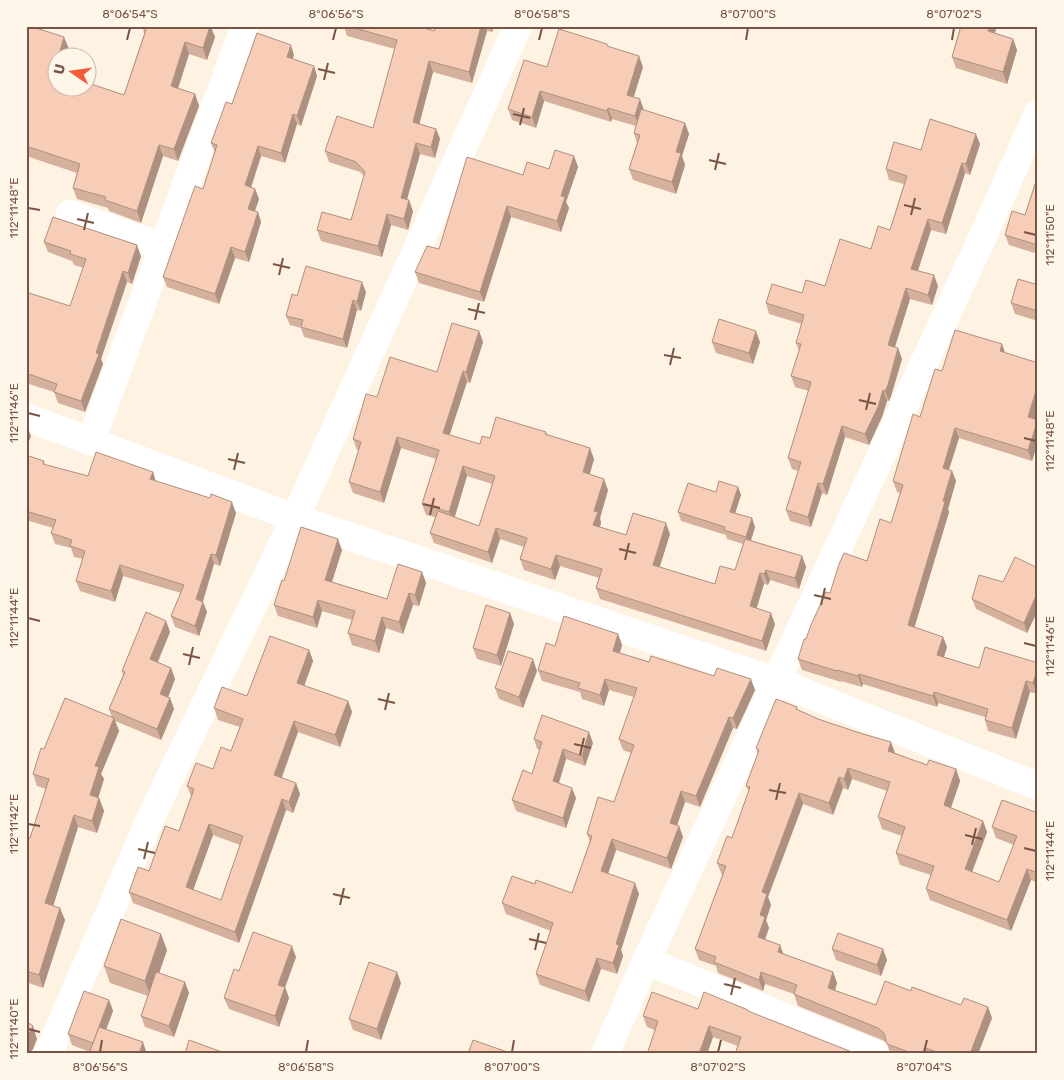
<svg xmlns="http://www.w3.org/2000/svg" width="1064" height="1080" viewBox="0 0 1064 1080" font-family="Rubik,sans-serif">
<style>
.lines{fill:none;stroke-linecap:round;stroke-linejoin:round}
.minor{stroke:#fff;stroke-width:28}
.wall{fill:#d4b09d;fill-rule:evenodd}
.shaded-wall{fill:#ad9080}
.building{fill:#f7cdb7;stroke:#ad9080;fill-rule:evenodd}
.ticks{fill:none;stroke:#795546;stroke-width:2}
.neatline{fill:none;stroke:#795546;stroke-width:2}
.ticks-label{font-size:12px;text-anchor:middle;fill:#795546}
</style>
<rect width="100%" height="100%" fill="#fef2e2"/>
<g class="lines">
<!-- minor -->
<g class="minor">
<path d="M70,214L163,247"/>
<path d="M26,417L295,518L776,681L1038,786"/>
<path d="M91,441L245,26"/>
<path d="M646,961L876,1054"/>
<path d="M48,1054L152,815L295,518L518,26"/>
<path d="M605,1054L646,961L984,234L1038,113"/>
</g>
</g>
<!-- wall -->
<g class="wall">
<path d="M26,26L69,49L66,58H58V88L124,95L144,34L143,28L212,30L215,37L207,60L189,54L178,88L195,94L199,106L178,161L163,156L141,223L109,211L108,208L77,199L73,188L77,173L26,156Z"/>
<path d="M344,26H417L434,31L436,26H494L492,32L487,31L472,83L433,72L419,124L436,129L440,139L435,158L420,154L407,200L413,211L408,230L391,225L382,257L321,241L317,230L351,220L364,176L360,172L329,162L325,151L373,128L395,49L347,36Z"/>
<path d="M961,26H997L995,33L1013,39L1017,50L1007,84L956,68L952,57Z"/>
<path d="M608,47L643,67L633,97L644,110L685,123L689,134L682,156L685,165L676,194L633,180L629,169L637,143L634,133L636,126L612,119L611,122L544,101L536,128L512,120L508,109L547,67Z"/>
<path d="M294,55L293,59L314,66L317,76L301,126L297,124L285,163L261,156L251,188L255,189L259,199L255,211L258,212L261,222L249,262L235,258L219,304L167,287L163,277L203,189L215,153L211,143L232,104Z"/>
<path d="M980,144L970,175L965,173L946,234L931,230L918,271L938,286L932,305L910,299L895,347L898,348L902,359L891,396L889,401H887L882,417L869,445L845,437L827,495L822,493L811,527L790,521L786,510L798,471L792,469L788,458L809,391L795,387L791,376L799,351L796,343L802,324L769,314L766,303L825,286L871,249L890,230L904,184L889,180L886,169L921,150Z"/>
<path d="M574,156L578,167L566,202L569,208L561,232L511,217L484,302L419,283L415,272L439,249L523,175L549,169Z"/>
<path d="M1038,175V254L1009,245L1005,235L1025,215Z"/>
<path d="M44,242L141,256L132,284L127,282L101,359L103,364L85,412L58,403L54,392L26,383V300L70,306L84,268L74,265L72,261L48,252Z"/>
<path d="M1038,285V321L1015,314L1011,303Z"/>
<path d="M366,292L361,311L357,310L347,348L304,337L301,328L290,325L286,316L297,296Z"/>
<path d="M479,331L483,342L470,383L467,382L449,435L480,444L490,438L546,432L547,434L594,459L590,474L608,490L600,518L601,523L600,527L626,535L670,534L659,567L715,584L735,570L743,544L727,539L726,535L681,521L678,512L716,492L738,487L741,495L735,513L752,518L755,527L751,541L802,556L806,567L799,589L770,580L768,585L764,584L756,608L775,624L766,651L600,599L596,588L599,578L560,566L555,580L524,570L520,559L524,547L500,539L492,563L434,543L430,533L435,517L426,515L422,504L436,459L401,448L384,503L353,493L349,482L359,450H357L353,439L377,397L437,372ZM467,476L492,484L479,526L454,517Z"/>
<path d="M712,342H760L753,364L716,353Z"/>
<path d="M1005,353L1038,363V408L1034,419L1038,420V442L1032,461L959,438L949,470L952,471L956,481L948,509L949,512L914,627L943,637L947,647L944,657L979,668L1038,663V690L1037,694L1030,692L1016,739L988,731L985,720V717L938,703L937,707L863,684L862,687L841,681V682L802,670L798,659L806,639L830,593L867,561L891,523L900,493L897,492L893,481L920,417L942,371Z"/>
<path d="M26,455L44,461L45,465L88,476L153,472L156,481L236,513L220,566L214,564L203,602L207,612L199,636L175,627L171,616L181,593L123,576L115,602L80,591L76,581L83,559L74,557L71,548L55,544L51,533L53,528L26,520Z"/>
<path d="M342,550L332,582L387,599L422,572L426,583L419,606L413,605L403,634L386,628L379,653L352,645L348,633L352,620L322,611L317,628L278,616L274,605L284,581Z"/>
<path d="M1038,568V610L1027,633L976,609L972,599L1003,582Z"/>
<path d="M510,613L514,624L501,666L477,659L473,648Z"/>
<path d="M166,621L170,632L158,662L171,668L175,679L168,697L170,698L174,709L161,740L115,721L119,731L101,774L104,779L98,798H99L104,811L97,833L78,827L53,906L65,920L43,988L26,982V837L30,838L46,789L37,786L33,774L44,749L112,718L109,709L123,675L122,671Z"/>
<path d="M618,634L622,645L620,653L649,662L755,690L737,729L733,728L700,807L685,802L677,825L679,826L683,837L671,869L616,850L608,874L639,894L621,950L623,956L617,974L601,969L589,1002L540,985L536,974L551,931L506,914L502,903L535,884L572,893L590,842L587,834L614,802L631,753L623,750L619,739L634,697L609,690L604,706L582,699L580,692L542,681L538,670L555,646Z"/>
<path d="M309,650L313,661L304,686L348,701L352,712L340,747L298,732L282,778L296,783L300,794L293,813L286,810L239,943L133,903L129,892L149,871L179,831L191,796L187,786L213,769L231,751L240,727L218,720L214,708L247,696ZM213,835L240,845L221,900L193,890Z"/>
<path d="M537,671L523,708L499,699L495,688Z"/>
<path d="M797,707L798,710L895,753L927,765L956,769L960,781L951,808L983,821L987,832L972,872L999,882L1014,845L996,838L992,827L1038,813V883L1031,880L1011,931L930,900L926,889L931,875L900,865L896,853L902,836L882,829L878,817L887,791L852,779L848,790L843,788L833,815L803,804L768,897L771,905L766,920L769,928L765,939L780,945L783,954L833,972L837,983L835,991L876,1005L911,991L961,1005L988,1007L992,1018L978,1054H890L887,1043L882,1040L798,1006L794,994L765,984L763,991L718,973L716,966L699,960L695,949L723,875H722L717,863L732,838L749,792L746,786L758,754L756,748Z"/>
<path d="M534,739L593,743L585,766L566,759L559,783L576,798L566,828L516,811L512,800L532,774L540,750L537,749Z"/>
<path d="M832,949L887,960L881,976L836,960Z"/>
<path d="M167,950L159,973L189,993L174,1037L145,1027L141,1016L148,996L110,983L104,966Z"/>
<path d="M296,957L285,987L289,998L279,1027L229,1009L224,998L239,971Z"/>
<path d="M401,983L381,1040L353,1030L349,1019Z"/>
<path d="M109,1000L113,1011L106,1029L90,1052L72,1045L68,1034Z"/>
<path d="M698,1009L748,1010L749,1012L857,1054H737L736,1051L738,1046L713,1037L707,1054H647L655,1030L647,1027L643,1016Z"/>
</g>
<!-- shaded-wall -->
<g class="shaded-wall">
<path d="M207,26H213L212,30L215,37L207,60L203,48Z"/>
<path d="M481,26H485L487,31L472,83L469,72Z"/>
<path d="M490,26H494L492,32Z"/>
<path d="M990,26H997L992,42L988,31Z"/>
<path d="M64,37L69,49L66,58H58Z"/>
<path d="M1013,39L1017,50L1007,84L1003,72Z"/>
<path d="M185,42L189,54L175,98L171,86Z"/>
<path d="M291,45L294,55L290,67L287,57Z"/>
<path d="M639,56L643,67L631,106L627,95Z"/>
<path d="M429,61L433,72L417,133L413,122Z"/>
<path d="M314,66L317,76L301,126L297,116Z"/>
<path d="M540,91L544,101L536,128L532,117Z"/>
<path d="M195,94L199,106L178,161L174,149Z"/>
<path d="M640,99L644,110L639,127L635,116Z"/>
<path d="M608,108L612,119L611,122L607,111Z"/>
<path d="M293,114L297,124L285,163L281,153Z"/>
<path d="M685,123L689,134L682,156L685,165L676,194L672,182L676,152Z"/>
<path d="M436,129L440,139L435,158L431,147Z"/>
<path d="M976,134L980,144L970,175L966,164Z"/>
<path d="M416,143L420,154L404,209L401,198Z"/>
<path d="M159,145L163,156L141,223L137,211Z"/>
<path d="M258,146L261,156L248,196L245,185Z"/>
<path d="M574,156L578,167L566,202L569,208L561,232L557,221L561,196Z"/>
<path d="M962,163L965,173L946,234L942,223Z"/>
<path d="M255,189L259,199L252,219L248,209Z"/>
<path d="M409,200L413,211L408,230L404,219Z"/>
<path d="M507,206L511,217L484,302L480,292Z"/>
<path d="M258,212L261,222L249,262L245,252Z"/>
<path d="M387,214L391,225L382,257L378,246Z"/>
<path d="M928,219L931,230L915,279L911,269Z"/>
<path d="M137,245L141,256L132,284L128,273Z"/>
<path d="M231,247L235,258L219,304L215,294Z"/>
<path d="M123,271L127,282L101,359L103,364L85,412L81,401L96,353Z"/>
<path d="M934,275L938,286L932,305L928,295Z"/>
<path d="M362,282L366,292L361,311L357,302Z"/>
<path d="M906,288L910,299L892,356L888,345Z"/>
<path d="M353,300L357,310L347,348L343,339Z"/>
<path d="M479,331L483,342L470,383L466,372Z"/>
<path d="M756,331L760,342L753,364L749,353Z"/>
<path d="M1002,344L1006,355L1000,351Z"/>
<path d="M898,348L902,359L891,396L889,401L885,391Z"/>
<path d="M463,371L467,382L447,443L443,433Z"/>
<path d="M1038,384V408L1032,428L1028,417Z"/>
<path d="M883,390L887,401L882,417L869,445L865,434Z"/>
<path d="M1038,420V442L1032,461L1028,450Z"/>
<path d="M27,425L31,436L26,450V428Z"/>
<path d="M842,426L845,437L827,495L823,484Z"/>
<path d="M955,428L959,438L946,478L943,468Z"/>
<path d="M397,437L401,448L384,503L380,492Z"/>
<path d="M590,448L594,459L587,483L583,472Z"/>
<path d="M463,466L467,476L453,523L449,512Z"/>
<path d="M952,471L956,481L948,509L949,512L912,636L908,625Z"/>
<path d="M153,472L156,483L150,479Z"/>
<path d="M604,479L608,490L600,518L601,523L597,536L593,525L594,511Z"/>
<path d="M818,483L822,493L811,527L808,517Z"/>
<path d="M738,487L741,495L733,520L730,512Z"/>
<path d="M232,502L236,513L220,566L216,555Z"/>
<path d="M752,518L755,527L749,546L746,537Z"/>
<path d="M666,523L670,534L657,576L653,565Z"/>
<path d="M496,528L500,539L492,563L488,552Z"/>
<path d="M338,539L342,550L329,591L325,580Z"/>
<path d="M211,554L214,564L200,610L196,599Z"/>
<path d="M556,555L560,566L555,580L551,569Z"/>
<path d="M802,556L806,567L799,589L795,578Z"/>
<path d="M120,565L123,576L115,602L111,591Z"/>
<path d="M766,570L770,580L768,585L764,574Z"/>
<path d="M422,572L426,583L419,606L415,595Z"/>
<path d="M760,573L764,584L754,617L750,606Z"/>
<path d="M409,593L413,605L403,634L399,622Z"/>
<path d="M1036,596L1038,601V610L1027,633L1024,623Z"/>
<path d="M318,600L322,611L317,628L313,617Z"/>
<path d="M203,602L207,612L199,636L195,626Z"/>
<path d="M510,613L514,624L501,666L497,655Z"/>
<path d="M771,613L775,624L766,651L762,641Z"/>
<path d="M382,617L386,628L379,653L375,641Z"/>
<path d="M166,621L170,632L154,670L150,659Z"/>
<path d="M618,634L622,645L617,662L613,651Z"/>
<path d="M943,637L947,647L941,666L937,655Z"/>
<path d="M309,650L313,661L301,695L297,683Z"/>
<path d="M533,659L537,671L523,708L519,697Z"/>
<path d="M1038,667V690L1037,694L1033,683Z"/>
<path d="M171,668L175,679L165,705L160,694Z"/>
<path d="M859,674L863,684L862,687L858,676Z"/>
<path d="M605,679L609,690L604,706L600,695Z"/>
<path d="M751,679L755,690L737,729L733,718Z"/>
<path d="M1026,681L1030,692L1016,739L1012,728Z"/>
<path d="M934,692L938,703L937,707L933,696Z"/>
<path d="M170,698L174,709L161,740L157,729Z"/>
<path d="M348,701L352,712L340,747L335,735Z"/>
<path d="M729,717L733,728L700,807L696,796Z"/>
<path d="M114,718L119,731L101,774L104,779L95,808L90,795L95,766Z"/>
<path d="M294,721L298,732L278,786L274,775Z"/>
<path d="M589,732L593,743L585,766L582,756Z"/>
<path d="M891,742L895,753L892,762L888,751Z"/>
<path d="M563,749L566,759L556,792L553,781Z"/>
<path d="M848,768L852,779L848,790L844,779Z"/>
<path d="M956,769L960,781L948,816L944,805Z"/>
<path d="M839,777L843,788L833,815L829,803Z"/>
<path d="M296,783L300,794L293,813L289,802Z"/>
<path d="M572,788L576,798L566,828L563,818Z"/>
<path d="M681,791L685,802L674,834L670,823Z"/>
<path d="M799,793L803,804L768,897L771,905L766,920L769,928L762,948L758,937L762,892Z"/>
<path d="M99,798L104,811L97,833L92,821Z"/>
<path d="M282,799L286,810L239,943L235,932Z"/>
<path d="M74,815L78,827L50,916L45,903Z"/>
<path d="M983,821L987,832L969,880L965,869Z"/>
<path d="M209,824L213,835L190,899L186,887Z"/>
<path d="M679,826L683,837L671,869L667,858Z"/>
<path d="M612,839L616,850L605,882L601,871Z"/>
<path d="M1027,869L1031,880L1011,931L1007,920Z"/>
<path d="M635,883L639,894L621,950L623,956L617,974L613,963L616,944Z"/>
<path d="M60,908L65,920L43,988L39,975Z"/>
<path d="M161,934L167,950L151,997L145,981Z"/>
<path d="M780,945L784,956L778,952Z"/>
<path d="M292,946L296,957L282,996L278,985Z"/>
<path d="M883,949L887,960L881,976L877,965Z"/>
<path d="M597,958L601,969L589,1002L585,991Z"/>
<path d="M397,972L401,983L381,1040L377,1029Z"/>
<path d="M761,972L765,984L763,991L759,980Z"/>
<path d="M833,972L837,983L832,1000L828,988Z"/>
<path d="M185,982L189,993L174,1037L169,1026Z"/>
<path d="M285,987L289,998L279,1027L275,1016Z"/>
<path d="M109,1000L113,1011L97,1054L93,1043Z"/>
<path d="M988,1007L992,1018L978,1054H970Z"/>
<path d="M33,1026L37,1039L33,1049L30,1054H26V1039Z"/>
<path d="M709,1026L713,1037L707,1054H699Z"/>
<path d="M143,1042L147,1054H139Z"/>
<path d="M926,1048L928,1054H924Z"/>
</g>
<!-- building -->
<g class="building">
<path d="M26,26H30L64,37L57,61H58V88H88V83L124,95L146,30L143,28V26H210L203,48L185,42L171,86L195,94L174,149L159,145L137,211L105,200L106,197L73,188L80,164L26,146Z"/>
<path d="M348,26H417L434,31L436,26H481L469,72L429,61L413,122L436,129L431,147L416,143L401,198L409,200L404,219L387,214L378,246L317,230L322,212L351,220L365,172L356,162L325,151L337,116L373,128L397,40Z"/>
<path d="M961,26H990L988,31L1013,39L1003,72L952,57Z"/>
<path d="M559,29L607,44V46L639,56L627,95L640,99L635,116L608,108L607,111L540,91L532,117L508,109L524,60L547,67Z"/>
<path d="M257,33L291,45L287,57L314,66L297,116L293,114L281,153L258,146L245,185L255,189L248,209L258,212L245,252L231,247L215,294L163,277L195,186L203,189L217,145L211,143L226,102L232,104Z"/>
<path d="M641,109L685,123L676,152L681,153L672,182L629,169L640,135L634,133Z"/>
<path d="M930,119L976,134L966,164L962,163L942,223L928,219L911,269L934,275L928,295L906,288L888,345L898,348L888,385L885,391L883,390L878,407L865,434L842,426L823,484L818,483L808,517L786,510L801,462L788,458L811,382L791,376L801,344L796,343L804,315L766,303L772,284L802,293L806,280L825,286L840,239L871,249L878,226L890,230L907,176L886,169L894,142L921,150Z"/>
<path d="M555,150L574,156L561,196L565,197L557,221L507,206L480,292L415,272L427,246L439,249L467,157L523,175L527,162L549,169Z"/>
<path d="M1038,175V245L1005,235L1012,211L1025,215Z"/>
<path d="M53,217L137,245L128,273L123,271L96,353L99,354L81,401L54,392L57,384L26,373V300L29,293L70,306L86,259L70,254L71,251L44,242Z"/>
<path d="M306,266L362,282L357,302L353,300L343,339L301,327L303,320L286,316L292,294L297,296Z"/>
<path d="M1018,279L1038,285V311L1011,303Z"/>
<path d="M719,319L756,331L749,353L712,342Z"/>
<path d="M452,323L479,331L466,372L463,371L443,433L480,444L482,436L490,438L496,417L546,432L545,434L590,448L583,472L604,479L594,511L598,512L593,525L626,535L633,513L666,523L653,565L715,584L720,566L735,570L745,539L802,556L795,578L766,570L764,574L760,573L750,606L771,613L762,641L596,588L602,569L556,555L551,569L520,559L527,538L496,528L488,552L430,533L438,511L479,526L495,476L463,466L449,512L422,504L439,450L397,437L380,492L349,482L361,442L353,439L366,394L377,397L390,357L437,372Z"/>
<path d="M955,330L1002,344L1000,351L1038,363V384L1028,417L1038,420L1028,450L955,428L943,468L952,471L943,501L945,502L908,625L943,637L937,655L979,668L985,647L1038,663V667L1033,683L1026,681L1012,728L985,720L988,709L934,692L933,696L859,674L858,676L837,670V671L798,659L804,639H806L811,625L826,592L830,593L839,564L844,553L867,561L880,519L891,523L903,485L893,481L913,414L920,417L935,369L942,371Z"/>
<path d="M96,452L153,472L150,479L210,498L211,494L232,502L216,555L211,554L196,599L203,602L195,626L171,616L184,585L120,565L111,591L76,581L85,551L70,546L72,540L51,533L56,520L26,511V455L44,461L43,464L88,476Z"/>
<path d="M719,481L738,487L730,512L752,518L746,537L724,530L725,527L678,512L688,483L716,492Z"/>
<path d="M301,527L338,539L325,580L387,599L398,564L422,572L415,595L409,593L399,622L382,617L375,641L348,633L355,611L318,600L313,617L274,605L282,580L284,581Z"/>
<path d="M1015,557L1038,568V597L1036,596L1024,623L972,599L979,575L1003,582Z"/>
<path d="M486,605L510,613L497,655L473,648Z"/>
<path d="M146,612L166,621L150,659L171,668L160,694L170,698L157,729L109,709L125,672L122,671Z"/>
<path d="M564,616L618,634L613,651L649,662L651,656L714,676L717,668L751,679L733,718L729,717L696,796L681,791L670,823L679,826L667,858L612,839L601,871L635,883L616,944L619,945L613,963L597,958L585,991L536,974L553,923L502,903L512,876L535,884L536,880L572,893L592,836L587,834L598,797L614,802L634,745L619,739L637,688L605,679L600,695L578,688L580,683L538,670L546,643L555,646Z"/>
<path d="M270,636L309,650L297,683L348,701L335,735L294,721L274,775L296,783L289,802L282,799L235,932L129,892L138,867L149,871L165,826L179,831L194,789L187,786L196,763L213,769L221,747L231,751L243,719L214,708L222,687L247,696ZM209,824L243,836L221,900L186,887Z"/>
<path d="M508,651L533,659L519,697L495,688Z"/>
<path d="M65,698L114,718L95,766L99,767L90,795L99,798L92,821L74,815L45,903L60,908L39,975L26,971V837L30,838L49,779L33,774L41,748L44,749Z"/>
<path d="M776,699L797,707L796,709L818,719L863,734L891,742L888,751L927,765L929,760L956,769L944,805L983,821L965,869L999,882L1017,836L992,827L1002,800L1038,813V873L1027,869L1007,920L926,889L934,866L896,853L905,827L878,817L890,782L848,768L844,779L839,777L829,803L799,793L762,892L767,894L760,915L765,917L758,937L780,945L778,952L833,972L828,988L876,1005L885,981L911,991L912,987L961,1005L964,998L988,1007L970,1054H942L926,1048L924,1054H914L887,1044L884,1033L878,1028L794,994L797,985L761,972L759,980L714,962L716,957L695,949L726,866L717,863L727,836L732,838L750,787L746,786L759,750L756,748Z"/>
<path d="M542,715L589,732L582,756L563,749L553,781L572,788L563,818L512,800L523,770L532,774L542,742L534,739Z"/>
<path d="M121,919L161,934L145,981L104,966Z"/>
<path d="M253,932L292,946L278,985L285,987L275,1016L224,998L234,969L239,971Z"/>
<path d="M838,933L883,949L877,965L832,949Z"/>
<path d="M369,962L397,972L377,1029L349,1019Z"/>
<path d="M156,972L185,982L169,1026L141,1016Z"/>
<path d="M84,991L109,1000L93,1043L68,1034Z"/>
<path d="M652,992L698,1009L704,992L748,1010V1011L857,1054H743L736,1051L741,1037L709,1026L699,1054H647L658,1021L643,1016Z"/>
<path d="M26,1021L33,1026L26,1039Z"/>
<path d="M99,1027L143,1042L139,1054H89Z"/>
<path d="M189,1040L222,1052L221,1054H185Z"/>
<path d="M473,1040L513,1054H468Z"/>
</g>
<!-- ticks -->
<path class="ticks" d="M127,40L130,28M333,40L336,28M539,40L542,28M746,40L748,28M952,40L954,28M318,69L335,73M324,80L328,63M513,114L530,118M520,125L524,108M709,160L726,164M715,170L719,153M904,205L921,209M28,208L40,210M911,215L915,198M77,219L94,223M84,230L88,213M1024,232L1036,235M273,264L290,268M279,275L283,258M468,309L485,313M475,320L479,303M664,355L681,358M670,365L674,348M859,400L876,404M866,410L870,393M28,413L40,416M1024,438L1036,441M228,459L245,463M234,470L238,453M423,504L440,508M430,515L434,498M619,549L636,553M625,560L629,543M814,595L831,599M821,605L825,588M28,618L40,621M1024,643L1036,646M183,654L200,658M189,665L193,647M378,699L395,703M385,710L389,693M574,744L591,748M580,755L584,738M769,790L786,793M776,800L780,783M28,824L40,826M965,835L982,839M972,845L976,828M1024,848L1036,851M138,849L155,853M144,859L148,842M333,894L350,898M340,905L344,888M529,939L546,943M535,950L539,933M724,984L741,988M731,995L735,978M28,1029L40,1032M100,1052L102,1040M306,1052L308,1040M512,1052L514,1040M718,1052L721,1040M924,1052L927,1040"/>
<!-- border -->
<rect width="1064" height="1080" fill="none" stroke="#fff6ea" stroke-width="55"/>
<!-- north arrow -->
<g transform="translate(72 72) rotate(283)"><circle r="24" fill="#fff6ea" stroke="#c9b6a8"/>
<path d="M0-4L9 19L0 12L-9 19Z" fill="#f55a3a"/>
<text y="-8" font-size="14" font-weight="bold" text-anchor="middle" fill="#795546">U</text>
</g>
<rect x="28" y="28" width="1008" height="1024" class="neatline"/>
<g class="ticks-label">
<text x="130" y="18">8°06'54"S</text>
<text x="336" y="18">8°06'56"S</text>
<text x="542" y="18">8°06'58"S</text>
<text x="748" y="18">8°07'00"S</text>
<text x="954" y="18">8°07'02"S</text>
<text transform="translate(14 208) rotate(-90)" y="4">112°11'48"E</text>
<text transform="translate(1050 235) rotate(-90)" y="4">112°11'50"E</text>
<text transform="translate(14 413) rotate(-90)" y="4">112°11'46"E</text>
<text transform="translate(1050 441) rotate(-90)" y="4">112°11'48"E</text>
<text transform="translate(14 618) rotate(-90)" y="4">112°11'44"E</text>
<text transform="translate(1050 646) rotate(-90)" y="4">112°11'46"E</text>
<text transform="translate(14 824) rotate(-90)" y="4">112°11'42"E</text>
<text transform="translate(1050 851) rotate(-90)" y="4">112°11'44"E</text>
<text transform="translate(14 1029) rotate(-90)" y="4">112°11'40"E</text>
<text x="100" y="1071">8°06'56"S</text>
<text x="306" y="1071">8°06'58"S</text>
<text x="512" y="1071">8°07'00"S</text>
<text x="718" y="1071">8°07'02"S</text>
<text x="924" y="1071">8°07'04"S</text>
</g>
</svg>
